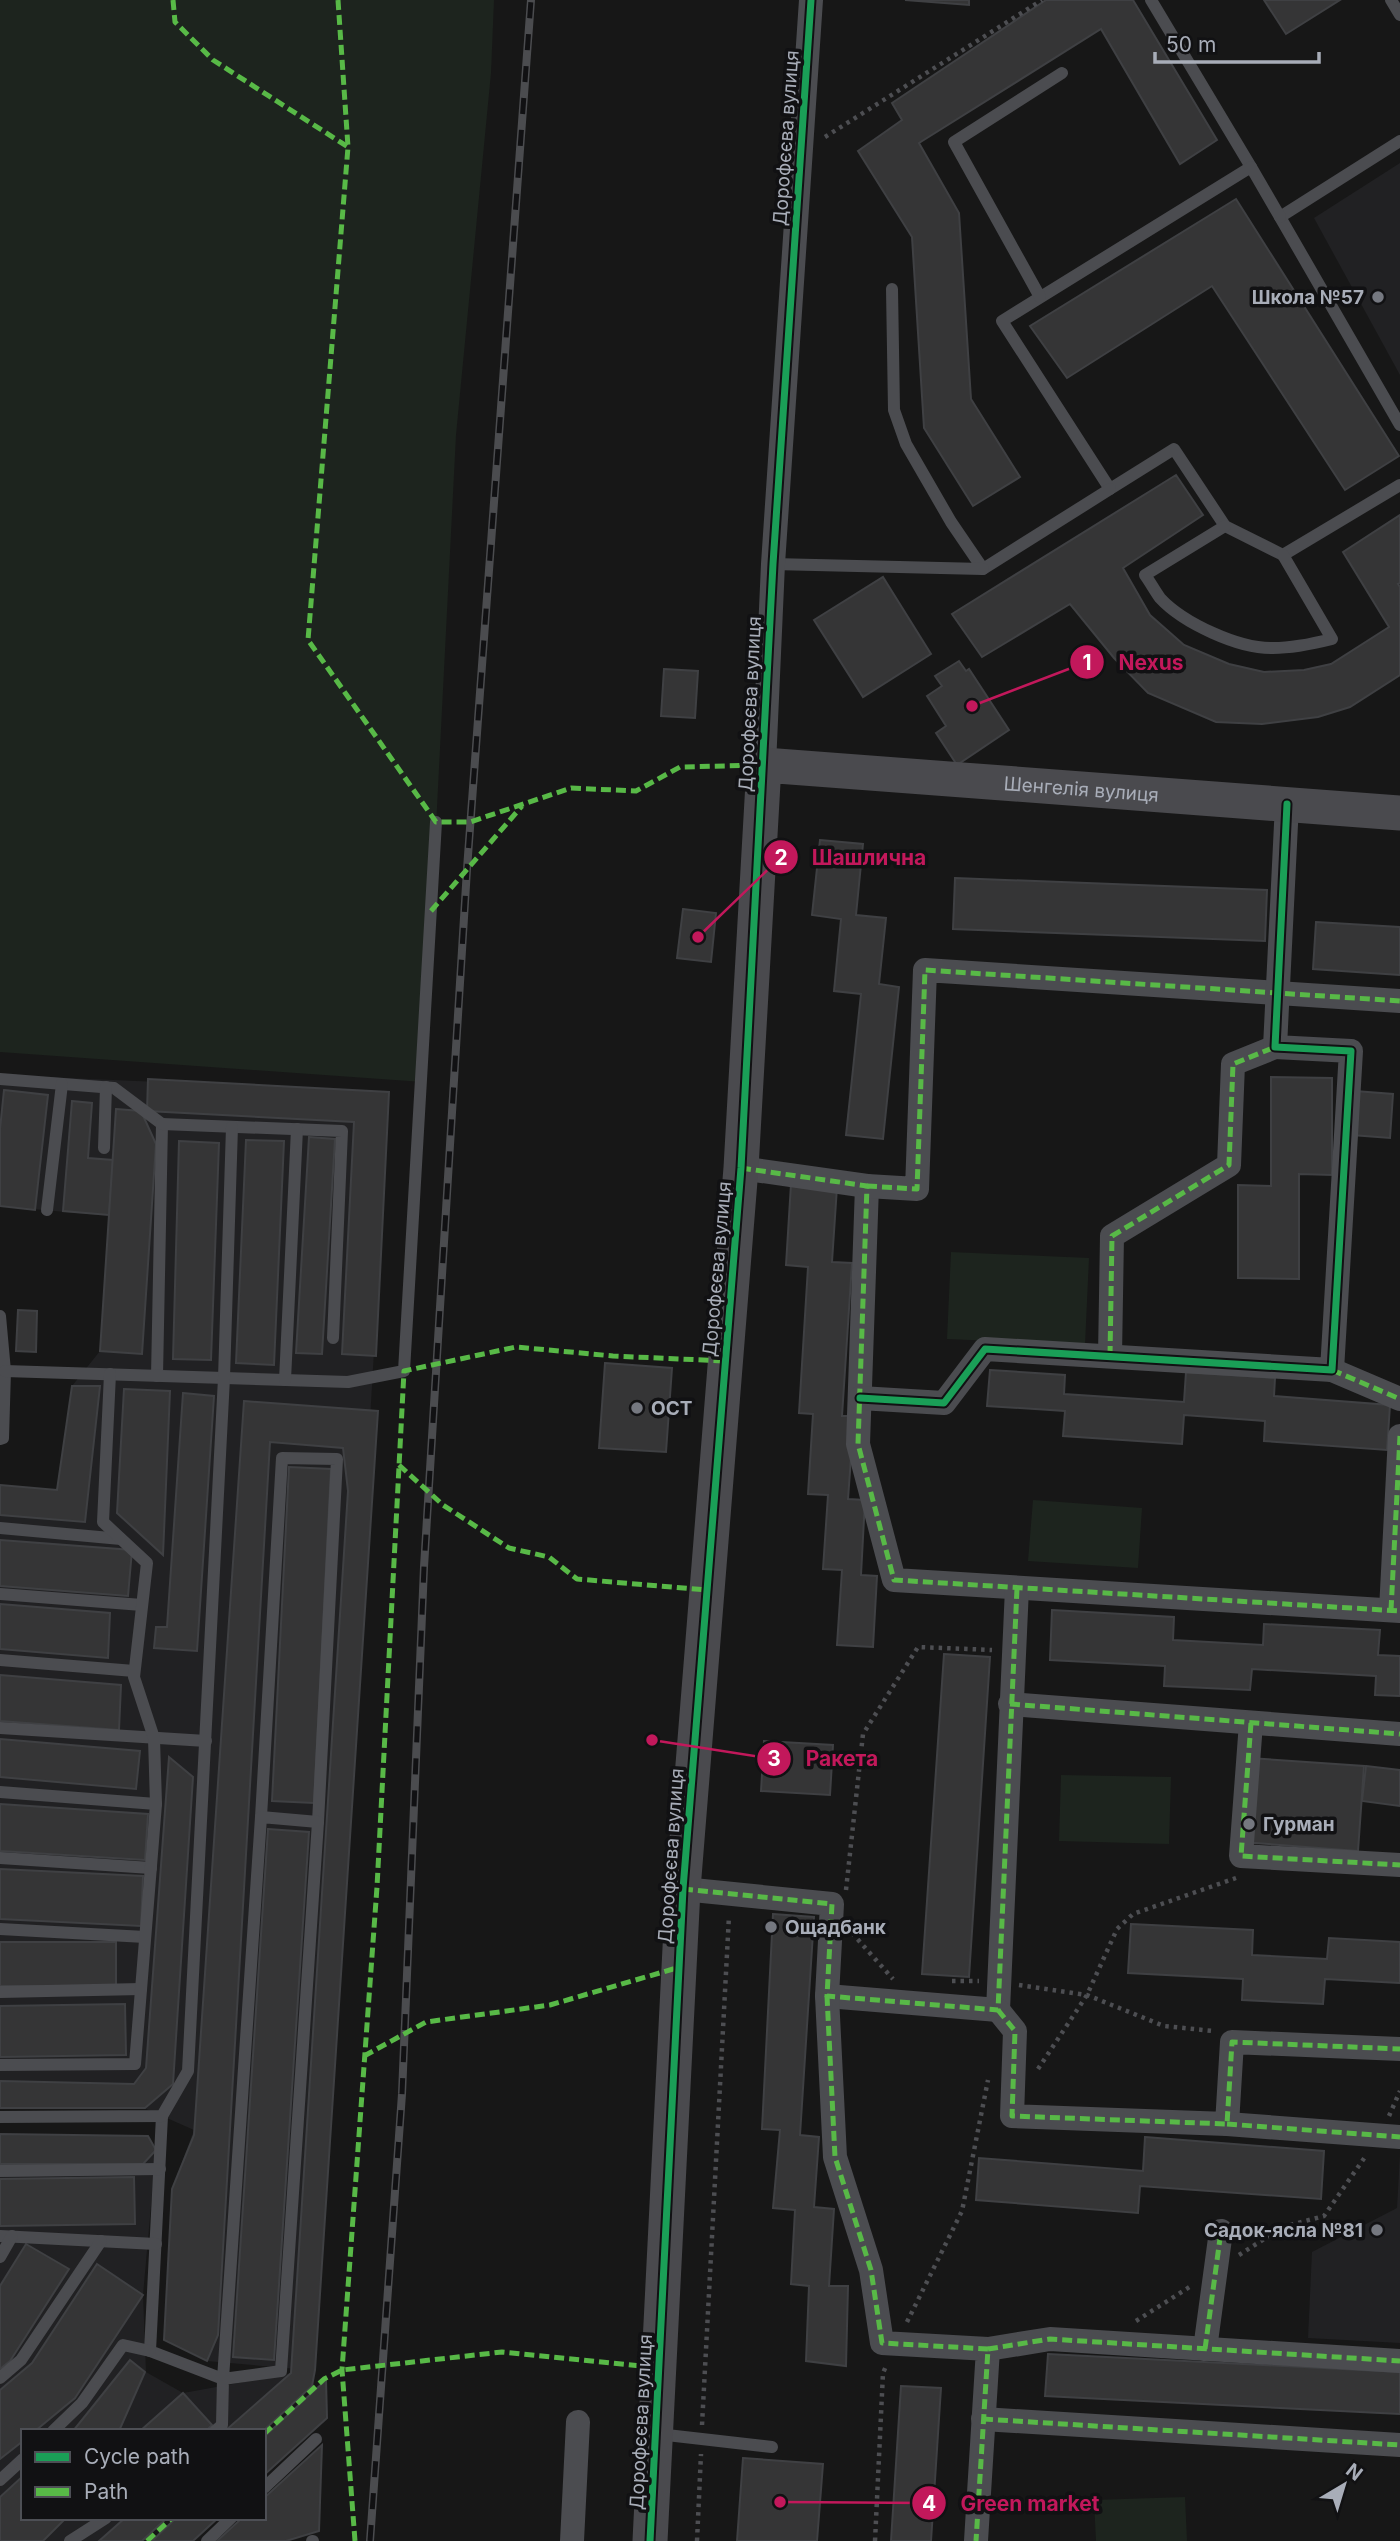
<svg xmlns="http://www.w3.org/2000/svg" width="1400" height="2541" viewBox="0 0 1400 2541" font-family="Inter,sans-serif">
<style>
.built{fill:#212123}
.green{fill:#1d241e}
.building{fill:#353536;stroke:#3f4043;stroke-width:2}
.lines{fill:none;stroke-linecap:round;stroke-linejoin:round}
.path{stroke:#4d4e52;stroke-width:4.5;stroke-dasharray:3.5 5;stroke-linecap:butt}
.lane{stroke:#4b4c50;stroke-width:12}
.street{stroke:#4b4c50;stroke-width:24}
.secondary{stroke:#4a4a4e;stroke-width:35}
.rail-casing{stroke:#4b4c4f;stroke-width:8}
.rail{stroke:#111113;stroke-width:5;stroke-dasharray:16;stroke-linecap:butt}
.quiet{stroke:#58b947;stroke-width:5;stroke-dasharray:10 5;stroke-linecap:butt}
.cycleway-casing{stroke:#111113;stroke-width:11}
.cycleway{stroke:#1a9f57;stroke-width:7}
.poi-dot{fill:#757880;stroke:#111113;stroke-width:2.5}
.labels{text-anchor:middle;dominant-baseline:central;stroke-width:7;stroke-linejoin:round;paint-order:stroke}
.street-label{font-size:19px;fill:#a8adb8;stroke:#111113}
.poi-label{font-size:19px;font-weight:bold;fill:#a8adb8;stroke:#111113;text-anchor:start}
.leader{fill:none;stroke:#c2185b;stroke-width:2.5}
.callout-dot{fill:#c2185b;stroke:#111113;stroke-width:2.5}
.mark-label{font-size:21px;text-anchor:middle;font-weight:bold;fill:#fff}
.callout-label{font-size:21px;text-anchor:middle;font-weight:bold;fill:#c2185b;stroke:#111113;stroke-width:7;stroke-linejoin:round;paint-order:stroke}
</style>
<rect width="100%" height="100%" fill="#171717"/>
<!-- built -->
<g class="built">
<path d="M1400,163V375L1314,218Z"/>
<path d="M0,1075L389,1092L315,2370L312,2386L263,2431H23V2518H167L142,2541H0V2134L156,2150L143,2295L146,2372L183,2393L309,2370L207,2361L164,2340L172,2189L194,2130L144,2108H0V1485L57,1490L72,1386L100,1351L109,1216L0,1206Z"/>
<path d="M1400,2154V2343L1308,2338L1312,2252L1397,2208Z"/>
</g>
<!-- green -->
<g class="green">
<path d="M0,0H494L491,73L456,435L423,1082L0,1052Z"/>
<path d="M951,1252L1089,1258L1085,1345L947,1339Z"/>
<path d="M1033,1500L1142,1508L1138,1568L1028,1561Z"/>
<path d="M1061,1775L1171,1777L1169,1844L1059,1841Z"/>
<path d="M1185,2497L1187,2541H1096L1094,2500Z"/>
</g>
<!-- building -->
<g class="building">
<path d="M905,0H969V5Z"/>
<path d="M1046,0H1133L1217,140L1180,164L1101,29L919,143L959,213L971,399L1020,477L973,506L924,428L912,237L858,151L902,120L892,103Z"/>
<path d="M1264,0H1340L1286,34Z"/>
<path d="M1236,199L1399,456L1345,490L1212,286L1067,378L1030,326Z"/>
<path d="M1176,475L1203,515L1123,568L1150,615L1184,645L1229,664L1264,672L1304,670L1331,664L1389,627L1343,552L1400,515V583L1398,584L1400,587V675L1350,707L1318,717L1262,724L1216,722L1148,693L1114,658L1070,604L982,657L952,614Z"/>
<path d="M883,577L931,654L863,697L814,620Z"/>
<path d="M959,661L966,671L969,669L1009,730L957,765L936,733L946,726L927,696L942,686L935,676Z"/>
<path d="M664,669L698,671L695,718L661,716Z"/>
<path d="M820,840L863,844L856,915L886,918L879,984L899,987L883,1139L846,1135L861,994L834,991L841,919L812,915Z"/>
<path d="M955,878L1267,890L1265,941L953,929Z"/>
<path d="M683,909L716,913L711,962L677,958Z"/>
<path d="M1316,922L1400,927V975L1313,969Z"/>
<path d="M1271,1077L1332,1078V1175L1299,1174V1279L1238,1278V1185L1271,1186Z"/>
<path d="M148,1079L389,1092L376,1356L342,1354L354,1122L147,1111Z"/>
<path d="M4,1090L48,1095L35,1210L0,1206V1129Z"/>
<path d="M1355,1091L1393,1094L1390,1138L1352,1135Z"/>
<path d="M72,1101L92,1103L88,1158L113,1160L109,1215L63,1211Z"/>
<path d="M116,1109L141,1111L156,1144L142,1354L100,1351Z"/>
<path d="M309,1137L335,1139L322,1354L296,1353Z"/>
<path d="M246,1140L284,1141L274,1365L236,1363Z"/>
<path d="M179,1141L219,1143L211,1360L173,1359Z"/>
<path d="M791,1184L837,1187L832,1262L852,1263L842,1416H854L848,1499L865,1500L861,1575L877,1576L873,1647L837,1645L842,1570L823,1569L828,1495L808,1494L813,1414L799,1413L808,1267L786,1265Z"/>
<path d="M18,1310L37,1311L36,1352L16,1351Z"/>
<path d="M605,1363L672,1368L666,1452L599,1448Z"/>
<path d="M990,1370L1065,1375L1064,1394L1184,1402L1186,1372L1275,1378L1274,1396L1390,1405L1387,1450L1264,1441L1265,1421L1184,1415L1182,1444L1063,1436L1065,1411L987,1406Z"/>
<path d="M72,1386H100L85,1522L0,1515V1485L57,1490Z"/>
<path d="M124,1389L170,1391L163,1555L117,1513Z"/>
<path d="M183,1393L214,1396L197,1651L154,1648L156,1627H167Z"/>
<path d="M244,1401L378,1411L315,2370L312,2386L263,2431H225L291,2373L348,1491L343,1448L270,1442L218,2335L207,2361L164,2340L172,2189L194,2135Z"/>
<path d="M289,1467L331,1469L314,1803L272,1801Z"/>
<path d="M0,1540L132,1550L128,1596L0,1586Z"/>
<path d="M0,1604L110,1613L108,1658L0,1649Z"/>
<path d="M1052,1610L1174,1617L1173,1640L1263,1645L1264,1624L1380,1630L1378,1655L1400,1656V1696L1375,1695L1376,1676L1252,1669L1250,1690L1164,1686L1165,1666L1050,1660Z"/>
<path d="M944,1654L990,1657L969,1977L922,1974Z"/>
<path d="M0,1675L121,1685L119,1730L0,1721Z"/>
<path d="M0,1739L140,1751L136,1789L0,1777Z"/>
<path d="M764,1741L833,1745L830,1795L761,1791Z"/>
<path d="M169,1757L193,1777L173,2084L145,2108H0V2081L134,2084L146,2068Z"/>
<path d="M1249,1758L1364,1766L1358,1851L1242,1842Z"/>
<path d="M1366,1766L1400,1770V1806L1362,1801Z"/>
<path d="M0,1804L148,1814L145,1860L0,1851Z"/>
<path d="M268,1829L309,1832L274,2360L233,2357Z"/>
<path d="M0,1869L143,1876L141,1926L0,1919Z"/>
<path d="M773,1914L814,1917L800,2135L819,2137L814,2207L834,2209L829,2286H848L846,2366L806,2361L809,2286L791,2284L795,2210L773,2208L780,2130L762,2129Z"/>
<path d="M1131,1924L1253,1930L1252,1955L1327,1959L1329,1938L1400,1942V1983L1325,1979L1323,2004L1242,2000L1243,1979L1128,1973Z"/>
<rect x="0" y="1942" width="116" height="44"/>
<path d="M125,2004L126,2055L0,2057V2006Z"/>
<path d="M0,2134L148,2136L156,2150L143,2164H0Z"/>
<path d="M1145,2137L1324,2151L1321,2199L1140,2186L1138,2213L976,2200L979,2158L1143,2171Z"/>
<path d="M134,2177L135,2224L0,2226V2179Z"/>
<path d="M26,2244L69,2269L10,2361L0,2369V2286Z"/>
<path d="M97,2264L143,2295L75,2398L35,2431H23V2441L0,2459V2390L32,2363Z"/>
<path d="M1048,2354L1400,2372V2414L1045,2396Z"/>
<path d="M130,2360L145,2372L119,2431H73Z"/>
<path d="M326,2380L327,2418L264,2475V2437Z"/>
<path d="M901,2386L941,2388L931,2541H891Z"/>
<path d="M183,2393L212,2425L206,2431H140Z"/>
<path d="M322,2445L319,2531L286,2541H217L242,2518H264V2498Z"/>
<path d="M743,2458L823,2464L817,2541H737Z"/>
<path d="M23,2476V2518H66L43,2541H0V2497Z"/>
<path d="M125,2518H167L142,2541H99Z"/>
<path d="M176,2518H218L193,2541H152Z"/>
</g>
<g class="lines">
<!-- path -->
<g class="path">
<path d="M825,137L1042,0"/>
<path d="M846,1890L863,1734L918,1647L992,1650"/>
<path d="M852,1933L893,1979"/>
<path d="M952,1981H979"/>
<path d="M1019,1985L1087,1995L1164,2026L1213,2031"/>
<path d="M1038,2069L1087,1995L1117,1929L1133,1914L1236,1878"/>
<path d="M1389,2116L1400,2091"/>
<path d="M1239,2255L1283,2227L1324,2216L1365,2157"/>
<path d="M1136,2321L1191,2286"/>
<path d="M907,2322L962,2211L988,2080"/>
<path d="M702,2425L729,1916"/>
<path d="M697,2541L701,2454"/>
<path d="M875,2541L883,2373L887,2364"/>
</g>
<!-- lane -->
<g class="lane">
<path d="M1151,0L1251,167"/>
<path d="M1391,0L1400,15"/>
<path d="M1400,141L1280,217L1400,425"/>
<path d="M1280,217L1251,167L1002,321L1110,489L1174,449L1225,526L1283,555L1400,485"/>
<path d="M892,289L894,410L906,444L951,522L983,569L1110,489"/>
<path d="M1040,297L954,142L1062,73"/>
<path d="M1225,526L1145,575C1150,582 1155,591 1160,598C1183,623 1239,649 1273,648C1293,648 1312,644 1332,639L1283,555"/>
<path d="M773,564L983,569"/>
<path d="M0,1079L114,1088L162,1124L157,1376"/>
<path d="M162,1124L342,1131L333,1338"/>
<path d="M104,1148L106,1087"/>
<path d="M47,1210L62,1084"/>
<path d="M0,1316L5,1371L3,1438L0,1439"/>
<path d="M5,1371L348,1382L404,1371L436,822"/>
<path d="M285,1380L297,1129"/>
<path d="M0,1528L121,1539"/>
<path d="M0,1594L142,1605"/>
<path d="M0,1660L134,1671"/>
<path d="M0,1728L206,1741"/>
<path d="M0,1792L156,1804"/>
<path d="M261,1817L282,1458L337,1459L318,1822"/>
<path d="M0,1858L151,1868"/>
<path d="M0,1929L145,1937"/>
<path d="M0,1992L141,1989"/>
<path d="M0,2065L135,2064L156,1804L154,1738L134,1677L147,1563L103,1522L110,1374"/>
<path d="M162,2116L150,2351L223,2379L281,2371L318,1822L261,1817L223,2379L222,2425L215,2431"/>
<path d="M0,2117L162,2116L188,2071L224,1378L232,1127"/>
<path d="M0,2171L160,2169"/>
<path d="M0,2236L156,2244"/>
<path d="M0,2257L12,2236"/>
<path d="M0,2378L21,2360L101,2241"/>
<path d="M53,2431L82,2403L123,2345L150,2351"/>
<path d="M658,2434L772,2447"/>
<path d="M0,2480L23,2459"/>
<path d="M264,2488L316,2439"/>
<path d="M70,2541L106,2518"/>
<path d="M207,2541L231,2518"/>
<path d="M312,2541H313"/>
</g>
<!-- street -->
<g class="street">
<path d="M764,765L773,564L811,0"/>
<path d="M741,1168L867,1186L858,1444L894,1580L1400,1611"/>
<path d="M867,1186L917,1189L925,970L1400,1001"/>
<path d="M1110,1356L1112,1236L1229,1165L1233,1064L1275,1047"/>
<path d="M1332,1370L1400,1399"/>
<path d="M860,1398L944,1403L985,1349L1332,1370L1351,1051L1275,1047L1287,804"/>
<path d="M1391,1610L1400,1436"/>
<path d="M1010,1704L1400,1734"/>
<path d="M1251,1723L1241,1856L1400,1865"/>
<path d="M683,1889L832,1904L827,1996L998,2010L1017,1588"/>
<path d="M827,1996L835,2157L871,2270L882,2343L988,2349L976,2541"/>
<path d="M998,2010L1015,2031L1012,2116L1227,2124L1232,2042L1400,2049"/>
<path d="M1227,2124L1400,2137"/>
<path d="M988,2349L1050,2339L1400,2361"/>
<path d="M1205,2349L1221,2231"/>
<path d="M983,2419L1400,2445"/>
<path d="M572,2541L578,2422"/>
</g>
<!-- secondary -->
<path class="secondary" id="s1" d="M650,2541L683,1889L741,1168L764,765L1400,813"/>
<!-- rail casing -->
<g class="rail-casing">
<path id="rail" d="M370,2541L402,2094L424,1567L467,869L531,0"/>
</g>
<!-- rail -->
<use href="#rail" class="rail"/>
<!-- quiet -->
<g class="quiet">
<path d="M173,0L175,22L213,60L348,147"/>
<path d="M338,0L348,147L308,640L436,822H470L571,788L636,791L680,767L764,765"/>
<path d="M431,911L522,806"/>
<path d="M741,1168L867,1186L858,1444L894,1580L1400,1611"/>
<path d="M867,1186L917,1189L925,970L1400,1001"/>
<path d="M1110,1356L1112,1236L1229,1165L1233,1064L1275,1047"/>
<path d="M1332,1370L1400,1399"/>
<path d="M399,1465L443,1505L509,1548L549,1557L577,1579L707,1590"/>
<path d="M1391,1610L1400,1436"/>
<path d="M1010,1704L1400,1734"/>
<path d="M1251,1723L1241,1856L1400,1865"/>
<path d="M683,1889L832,1904L827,1996L998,2010L1017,1588"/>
<path d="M827,1996L835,2157L871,2270L882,2343L988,2349L976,2541"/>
<path d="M998,2010L1015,2031L1012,2116L1227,2124L1232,2042L1400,2049"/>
<path d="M364,2056L426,2022L550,2005L680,1967"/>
<path d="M1227,2124L1400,2137"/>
<path d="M988,2349L1050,2339L1400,2361"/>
<path d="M1205,2349L1221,2231"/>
<path d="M983,2419L1400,2445"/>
<path d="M264,2434L324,2379L342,2370L502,2352L660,2368"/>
<path d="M147,2541L172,2518"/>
<path d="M355,2541L342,2370L377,1887L404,1371L516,1347L613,1356L725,1361"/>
</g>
<!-- cycleway casing -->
<g class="cycleway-casing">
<g id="cycleway">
<path d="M860,1398L944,1403L985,1349L1332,1370L1351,1051L1275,1047L1287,804"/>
<path d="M650,2541L683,1889L741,1168L773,564L811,0"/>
</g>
</g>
<!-- cycleway -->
<use href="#cycleway" class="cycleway"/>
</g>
<!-- markers -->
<g class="poi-dot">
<circle cx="1378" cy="297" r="7"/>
<circle cx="637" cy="1408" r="7"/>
<circle cx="1249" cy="1824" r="7"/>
<circle cx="771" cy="1927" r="7"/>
<circle cx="1377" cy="2230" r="7"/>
</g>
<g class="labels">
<!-- street labels -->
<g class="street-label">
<text transform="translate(786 138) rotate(-86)">Дорофєєва вулиця</text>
<text transform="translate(750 704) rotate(-87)">Дорофєєва вулиця</text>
<text stroke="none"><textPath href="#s1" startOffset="2098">Шенгелія вулиця</textPath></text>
<text transform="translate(717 1269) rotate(-85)">Дорофєєва вулиця</text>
<text transform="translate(671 1856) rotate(-86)">Дорофєєва вулиця</text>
<text transform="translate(641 2422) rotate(-87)">Дорофєєва вулиця</text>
</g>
<!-- poi labels -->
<g class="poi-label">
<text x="1364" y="297" text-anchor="end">Школа №57</text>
<text x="651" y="1408">ОСТ</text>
<text x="1263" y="1824">Гурман</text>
<text x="785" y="1927">Ощадбанк</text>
<text x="1363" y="2230" text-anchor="end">Садок-ясла №81</text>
</g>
</g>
<!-- callouts -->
<path class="leader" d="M972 706L1087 662M698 937L781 857M652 1740L774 1759M780 2502L929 2503"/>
<g class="callout-dot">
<circle cx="972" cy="706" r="7"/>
<circle cx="698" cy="937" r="7"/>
<circle cx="652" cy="1740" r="7"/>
<circle cx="780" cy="2502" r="7"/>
<circle cx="1087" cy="662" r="18"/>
<circle cx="781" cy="857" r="18"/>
<circle cx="774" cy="1759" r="18"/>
<circle cx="929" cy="2503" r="18"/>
</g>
<g class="mark-label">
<text x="1087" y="670">1</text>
<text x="781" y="865">2</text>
<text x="774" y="1766">3</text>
<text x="929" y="2511">4</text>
</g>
<g class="callout-label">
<text x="1151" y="670">Nexus</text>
<text x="869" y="865">Шашлична</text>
<text x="842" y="1766">Ракета</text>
<text x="1030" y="2511">Green market</text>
</g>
<!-- legend -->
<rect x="21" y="2429" width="245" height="91" fill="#111113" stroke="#4d4f55" stroke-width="2"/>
<rect x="35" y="2452" width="35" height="10" fill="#1a9f57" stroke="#4d4f55" stroke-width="2"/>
<text x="84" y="2464" font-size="21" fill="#a8adb8">Cycle path</text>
<rect x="35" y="2487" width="35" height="10" fill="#58b947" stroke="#4d4f55" stroke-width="2"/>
<text x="84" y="2499" font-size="21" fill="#a8adb8">Path</text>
<!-- north arrow -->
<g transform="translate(1344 2485) rotate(38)" stroke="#111113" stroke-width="5" paint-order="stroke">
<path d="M0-5L12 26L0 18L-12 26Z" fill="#a8adb8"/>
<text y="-10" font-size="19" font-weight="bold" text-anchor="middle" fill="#a8adb8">N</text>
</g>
<!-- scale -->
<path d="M1155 52v10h164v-10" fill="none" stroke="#a8adb8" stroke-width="3.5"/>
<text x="1166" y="52" font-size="21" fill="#a8adb8" stroke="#111113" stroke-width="5" paint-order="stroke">50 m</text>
</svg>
